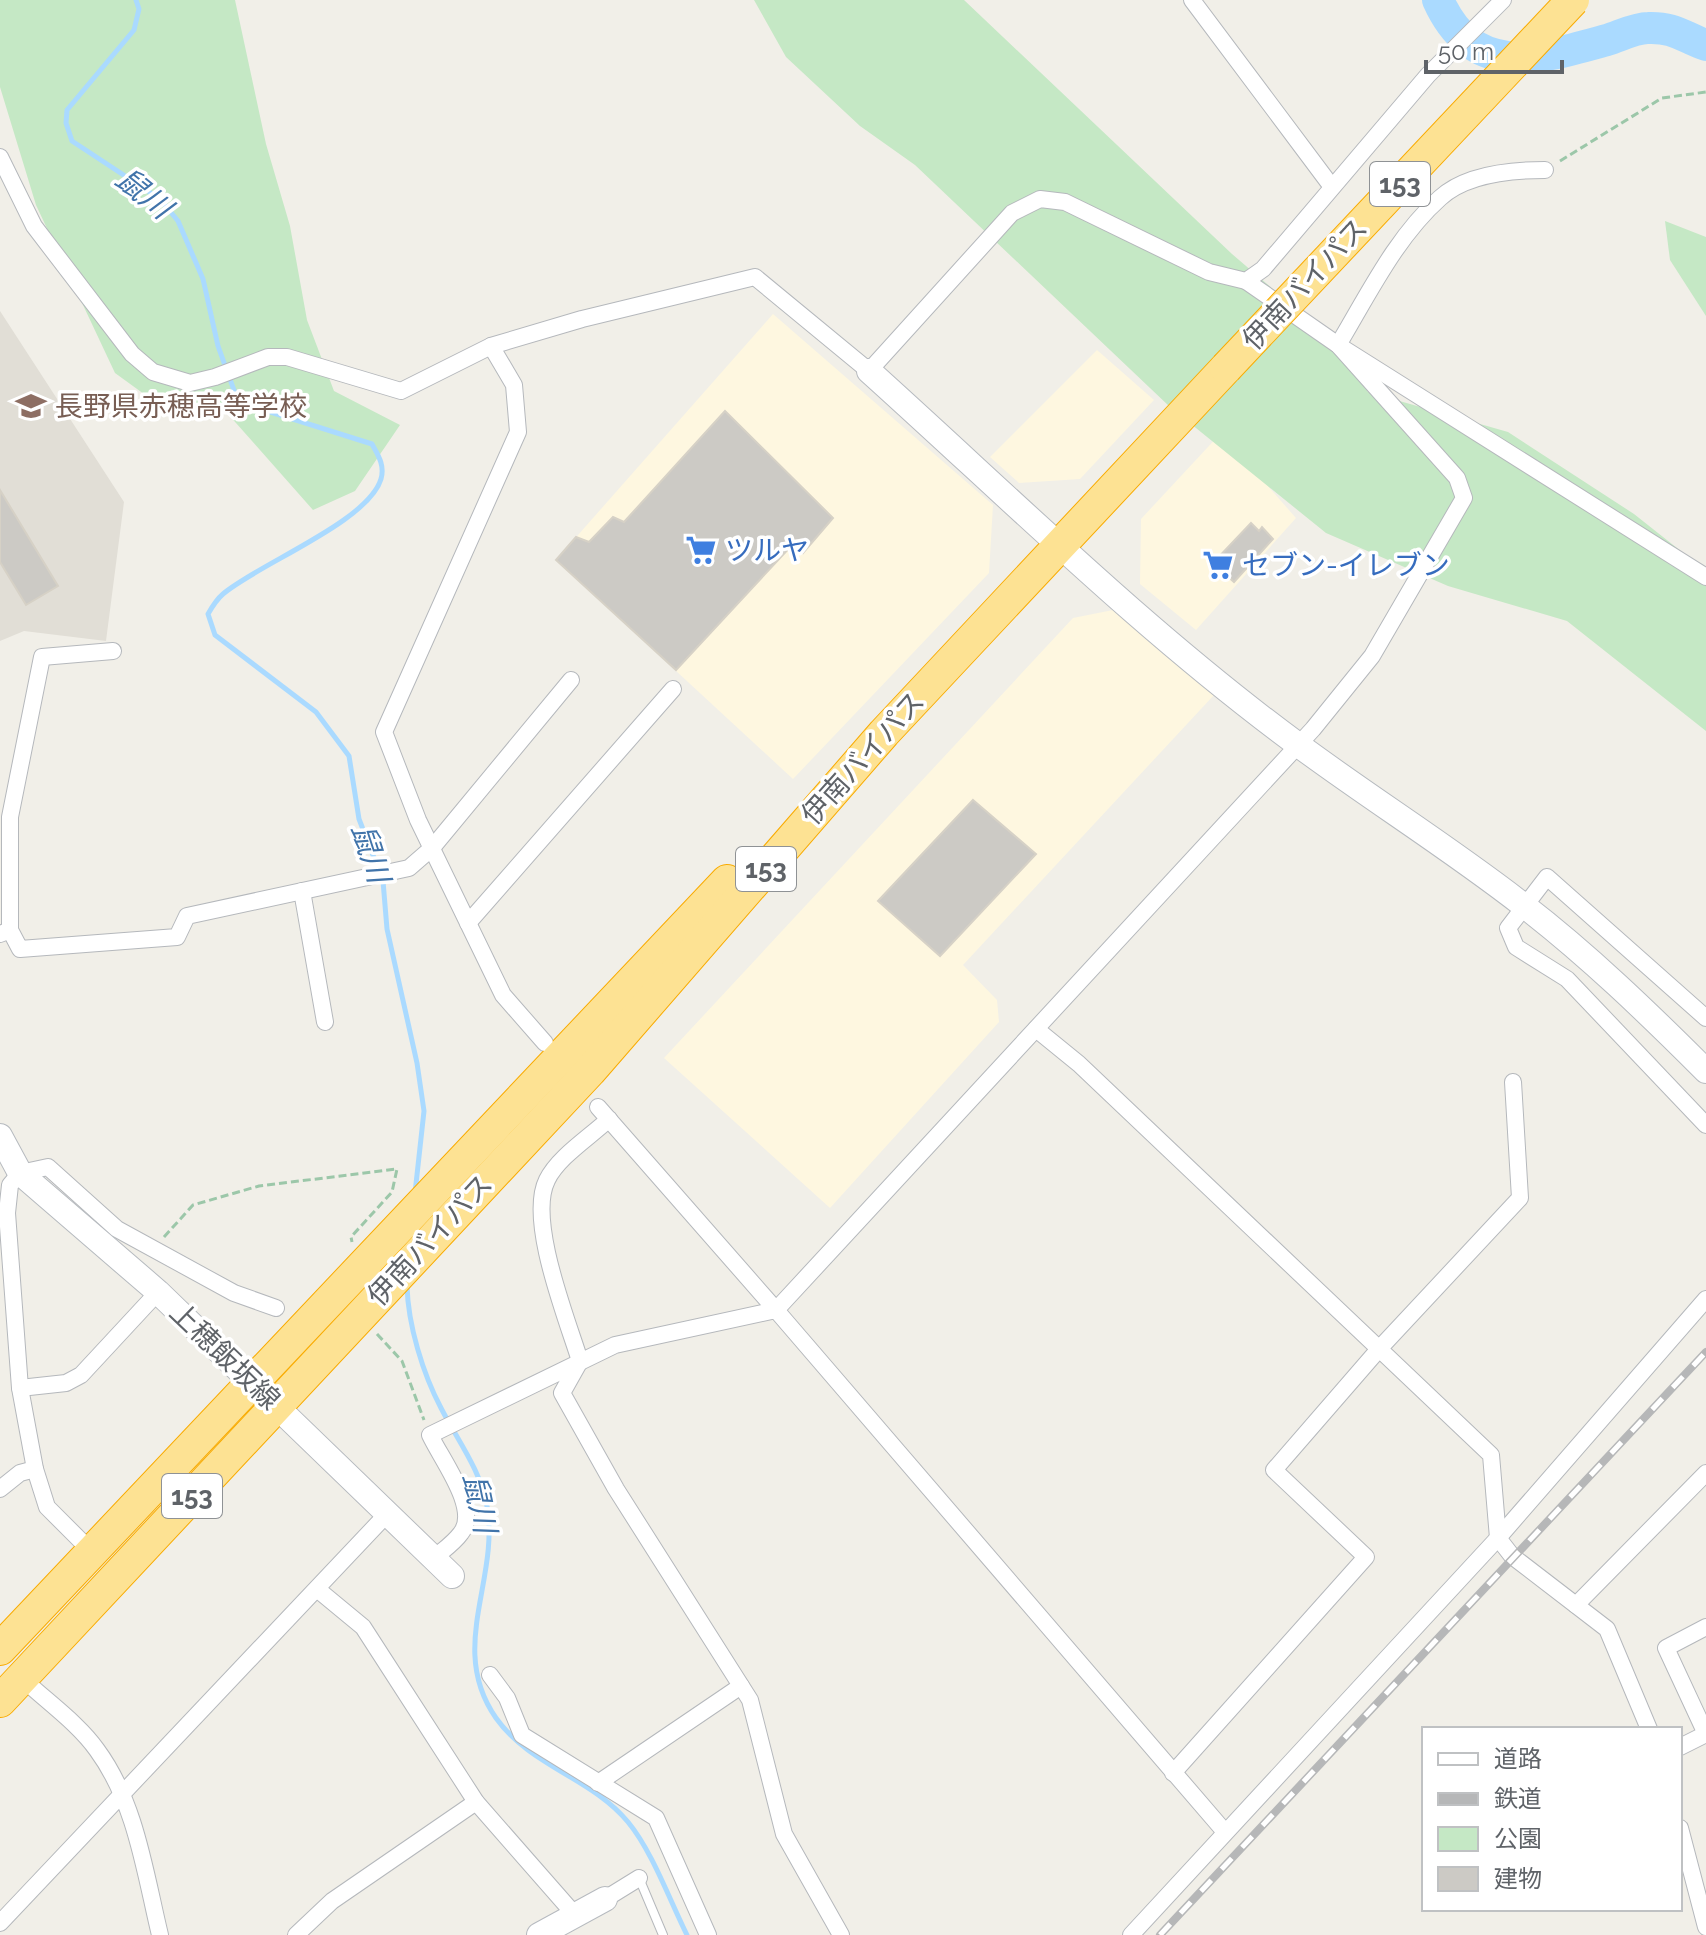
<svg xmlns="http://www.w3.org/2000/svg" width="1706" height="1935" viewBox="0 0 1706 1935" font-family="Raleway,'Noto Sans JP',sans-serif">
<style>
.commercial{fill:#fef7e0}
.education{fill:#e1ded6}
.green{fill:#c5e8c5}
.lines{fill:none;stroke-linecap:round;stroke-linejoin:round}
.stream{stroke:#aadaff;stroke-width:5}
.river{stroke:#aadaff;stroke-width:32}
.building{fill:#cccac5;stroke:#d6d1c6;stroke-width:2}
.lane-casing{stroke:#b5b8bc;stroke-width:10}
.street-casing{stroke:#b5b8bc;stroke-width:18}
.secondary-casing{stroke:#b6babf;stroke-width:26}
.highway-casing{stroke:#f9ab00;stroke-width:34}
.path{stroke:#9cc7a9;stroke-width:3;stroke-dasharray:8 4;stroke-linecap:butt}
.lane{stroke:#fff;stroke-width:8}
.street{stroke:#fff;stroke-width:16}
.secondary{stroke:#fff;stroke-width:24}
.highway{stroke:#fde293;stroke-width:32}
.rail-casing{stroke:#b6b7b8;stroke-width:8}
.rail{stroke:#fff;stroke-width:5;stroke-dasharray:15;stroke-linecap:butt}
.highway-bridge-casing{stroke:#f9ab00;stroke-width:34;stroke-linecap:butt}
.highway-bridge{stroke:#fde293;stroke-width:32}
.labels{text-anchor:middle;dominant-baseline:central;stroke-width:7;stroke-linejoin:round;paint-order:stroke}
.shield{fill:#fff;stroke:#8f9295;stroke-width:2}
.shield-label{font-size:26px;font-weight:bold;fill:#5f6368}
.street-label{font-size:28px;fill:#5f6368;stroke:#fff}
.education-label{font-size:28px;fill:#785e54;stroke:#fff;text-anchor:start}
.shop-label{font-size:28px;fill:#366cbe;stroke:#fff;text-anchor:start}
.water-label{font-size:30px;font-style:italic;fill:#4174aa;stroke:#fff}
</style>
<rect width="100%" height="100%" fill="#f1efe8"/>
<!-- commercial -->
<g class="commercial">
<path d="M773,314L993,505L989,573L793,779L556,560Z"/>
<path d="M1097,350L1154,400L1080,479L1019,483L990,457Z"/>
<path d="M1221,433L1296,518L1196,630L1140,584L1141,519Z"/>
<path d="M1113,610L1214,695L963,965L997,1000L999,1022L830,1208L664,1058L1073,618Z"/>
</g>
<!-- education -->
<path class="education" d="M0,311L124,502L106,641L24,631L0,641Z"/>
<!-- green -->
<g class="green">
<path d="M0,0H235L266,144L290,226L307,320L334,391L400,425L355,491L313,510L228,414L196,404L155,402L115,373L36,205L0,87Z"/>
<path d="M754,0H964L1232,254L1338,345L1368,392L1508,432L1634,514L1706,571V731L1567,621L1448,586L1326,533L1170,407L915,165L860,126L786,57Z"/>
<path d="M1665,221L1706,237V316L1670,260Z"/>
</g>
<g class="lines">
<!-- stream -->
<g class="stream">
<path d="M136,0L139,9L134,30L67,110L66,123L72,141L160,199L178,221L203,279L218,346L235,393L254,407L372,444C378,455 385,465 381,479C368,522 258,564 223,594C217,599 212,607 208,614L215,635L316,712L349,756L359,819L383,881L387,929L417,1063L424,1111L415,1193"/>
<path d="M407,1286C408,1325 423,1374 441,1408C458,1441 480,1469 487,1506C500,1580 447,1648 496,1718C530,1766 592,1778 628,1822C652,1851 670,1901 687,1935"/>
</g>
<!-- river -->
<path class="river" d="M1438,0C1474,80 1538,59 1607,40C1620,36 1635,28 1648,28C1675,27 1683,37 1706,45"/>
</g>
<!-- building -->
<g class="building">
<path d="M725,411L833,518L803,553L793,544L676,670L556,560L576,537L589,542L613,517L624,522Z"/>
<path d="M0,490L58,586L26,605L0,562Z"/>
<path d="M1251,523L1259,531L1262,527L1273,539L1234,582L1213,563Z"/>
<path d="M973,800L1036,854L940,956L878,901Z"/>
</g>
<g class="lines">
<!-- lane casing -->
<g class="lane-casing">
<path id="lane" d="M639,1878L663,1935"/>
</g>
<!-- street casing -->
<g class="street-casing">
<g id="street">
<path d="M1192,0L1332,187"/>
<path d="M0,157L34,226L132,354L153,372L190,383L215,377L268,357H287L401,391L491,346L582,319L755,277L869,371L1012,213L1040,199L1065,202L1209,272L1246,281L1263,269L1428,75L1503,0"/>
<path d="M1545,170C1512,170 1466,174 1440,198C1396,237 1368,295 1338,345L1706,577"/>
<path d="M491,346L514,385L518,432L384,732L418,820L503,995L545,1043"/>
<path d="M302,891L325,1022"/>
<path d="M468,923L673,689"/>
<path d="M10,930V817L42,657L113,651"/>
<path d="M0,934L10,930L20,949L177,937L187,916L409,868L432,848L571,680"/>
<path d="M1706,1018L1547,877L1508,928L1516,947L1567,979L1706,1125"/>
<path d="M1036,1029L1079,1064L1491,1455L1498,1538L1512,1556L1607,1629L1649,1729"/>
<path d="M598,1107L776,1310L1313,729L1372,656L1464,498L1457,478L1338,345L1246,281"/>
<path d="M609,1119C590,1137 558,1157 547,1180C527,1220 567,1319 580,1361L562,1393L616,1489L750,1700L784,1834L841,1935"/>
<path d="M20,1388L66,1383L81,1375L158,1292"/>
<path d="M0,1489L20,1473L35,1469"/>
<path d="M92,1552L47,1507L35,1469L20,1388L7,1213L10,1185L20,1173L48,1167L117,1229L234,1293L276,1308"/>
<path d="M433,1559C442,1551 454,1543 461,1533C480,1509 441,1459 430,1435L615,1345L776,1310L1225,1832"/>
<path d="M317,1589L363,1627L476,1802L575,1915"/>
<path d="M1576,1605L1706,1473"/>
<path d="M490,1675L507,1698L522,1735L656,1818L708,1935"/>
<path d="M22,1678C46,1701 78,1723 97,1750C136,1803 145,1873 160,1935"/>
<path d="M1680,1747L1706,1734L1666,1648L1706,1627"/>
<path d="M1173,1773L1366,1557L1274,1470L1379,1349L1520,1198L1513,1082"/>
<path d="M598,1783L741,1686"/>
<path d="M1680,1828L1706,1927"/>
<path d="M605,1899L639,1878"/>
<path d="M0,1923L387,1514"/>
<path d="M296,1935L332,1901L476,1802"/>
<path d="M1131,1935L1498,1538L1706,1299"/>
</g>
</g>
<!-- secondary casing -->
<g class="secondary-casing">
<g id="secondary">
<path d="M869,371C1009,497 1145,632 1297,744C1371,799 1450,848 1523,905C1588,955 1648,1013 1706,1071"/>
<path d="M0,1136L20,1173L158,1292L452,1576"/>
<path d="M539,1935L605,1899"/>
</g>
</g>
<!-- highway casing -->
<g class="highway-casing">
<g id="highway">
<path d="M0,1649L727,881"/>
<path d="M0,1701L590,1071L884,733L1226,368"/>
</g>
</g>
<!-- path -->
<g class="path">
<path d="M1560,161L1662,98L1706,92"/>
<path d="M164,1237L193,1205L259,1186L397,1169L392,1192L351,1237L352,1242"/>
<path d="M377,1334L402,1361L424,1420"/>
</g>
<!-- lane -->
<use href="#lane" class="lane"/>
<!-- street -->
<use href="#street" class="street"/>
<!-- secondary -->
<use href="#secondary" class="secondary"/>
<!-- highway -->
<use href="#highway" class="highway"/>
<!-- rail casing -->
<g class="rail-casing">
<path id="rail" d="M1160,1935L1706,1352"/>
</g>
<!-- rail -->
<use href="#rail" class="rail"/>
<!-- highway-bridge casing -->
<g class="highway-bridge-casing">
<path id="highway-bridge" d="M1226,368L1573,0"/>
</g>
<!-- highway-bridge -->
<use href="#highway-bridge" class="highway-bridge"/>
</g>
<!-- icons -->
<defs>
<g id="school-bare" transform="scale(2.4)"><path d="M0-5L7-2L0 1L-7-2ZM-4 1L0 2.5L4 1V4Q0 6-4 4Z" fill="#8d6e63" stroke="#fff" stroke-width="2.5" paint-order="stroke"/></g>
<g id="supermarket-bare" transform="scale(2.4)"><path d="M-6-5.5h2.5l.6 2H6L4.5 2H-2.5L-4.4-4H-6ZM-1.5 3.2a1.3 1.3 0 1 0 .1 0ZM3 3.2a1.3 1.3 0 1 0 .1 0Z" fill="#3f7fe0" stroke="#fff" stroke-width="2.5" paint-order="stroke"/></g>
</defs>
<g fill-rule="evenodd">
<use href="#school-bare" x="31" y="406"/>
<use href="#supermarket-bare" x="701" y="550"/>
<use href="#supermarket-bare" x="1218" y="565"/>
</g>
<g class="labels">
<!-- shield labels -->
<g class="shield">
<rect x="1370" y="162" width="60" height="44" rx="6"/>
<rect x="736" y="847" width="60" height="44" rx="6"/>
<rect x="162" y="1474" width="60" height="44" rx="6"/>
</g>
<g class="shield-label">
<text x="1400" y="184">153</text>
<text x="766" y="869">153</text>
<text x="192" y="1496">153</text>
</g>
<!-- street labels -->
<g class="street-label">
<text transform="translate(1305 284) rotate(-47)">伊南バイパス</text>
<text transform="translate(863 758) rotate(-48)">伊南バイパス</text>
<text transform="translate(430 1240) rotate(-47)">伊南バイパス</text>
<text transform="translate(225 1356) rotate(44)">上穂飯坂線</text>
</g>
<!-- education labels -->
<g class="education-label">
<text x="55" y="406">長野県赤穂高等学校</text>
</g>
<!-- shop labels -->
<g class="shop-label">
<text x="725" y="550">ツルヤ</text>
<text x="1242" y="565">セブン-イレブン</text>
</g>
<!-- water labels -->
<g class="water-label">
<text transform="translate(144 193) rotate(39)">鼠川</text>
<text transform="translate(371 853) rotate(72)">鼠川</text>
<text transform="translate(480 1503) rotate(78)">鼠川</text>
</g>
</g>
<!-- legend -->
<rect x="1422" y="1727" width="260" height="184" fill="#ffffff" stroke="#bfc1c3" stroke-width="2"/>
<rect x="1438" y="1753" width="40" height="12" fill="#ffffff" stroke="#bfc1c3" stroke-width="2"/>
<text x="1494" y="1767" font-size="24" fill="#5f6368">道路</text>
<rect x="1438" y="1793" width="40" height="12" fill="#b6b7b8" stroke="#bfc1c3" stroke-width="2"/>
<text x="1494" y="1807" font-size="24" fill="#5f6368">鉄道</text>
<rect x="1438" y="1827" width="40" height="24" fill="#c5e8c5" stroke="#bfc1c3" stroke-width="2"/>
<text x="1494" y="1847" font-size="24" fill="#5f6368">公園</text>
<rect x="1438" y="1867" width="40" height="24" fill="#cccac5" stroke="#bfc1c3" stroke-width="2"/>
<text x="1494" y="1887" font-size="24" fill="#5f6368">建物</text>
<!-- scale -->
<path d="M1426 60v12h136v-12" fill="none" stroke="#5f6368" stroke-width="4"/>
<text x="1438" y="60" font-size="24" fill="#5f6368" stroke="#ffffff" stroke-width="6" paint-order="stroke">50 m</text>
</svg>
